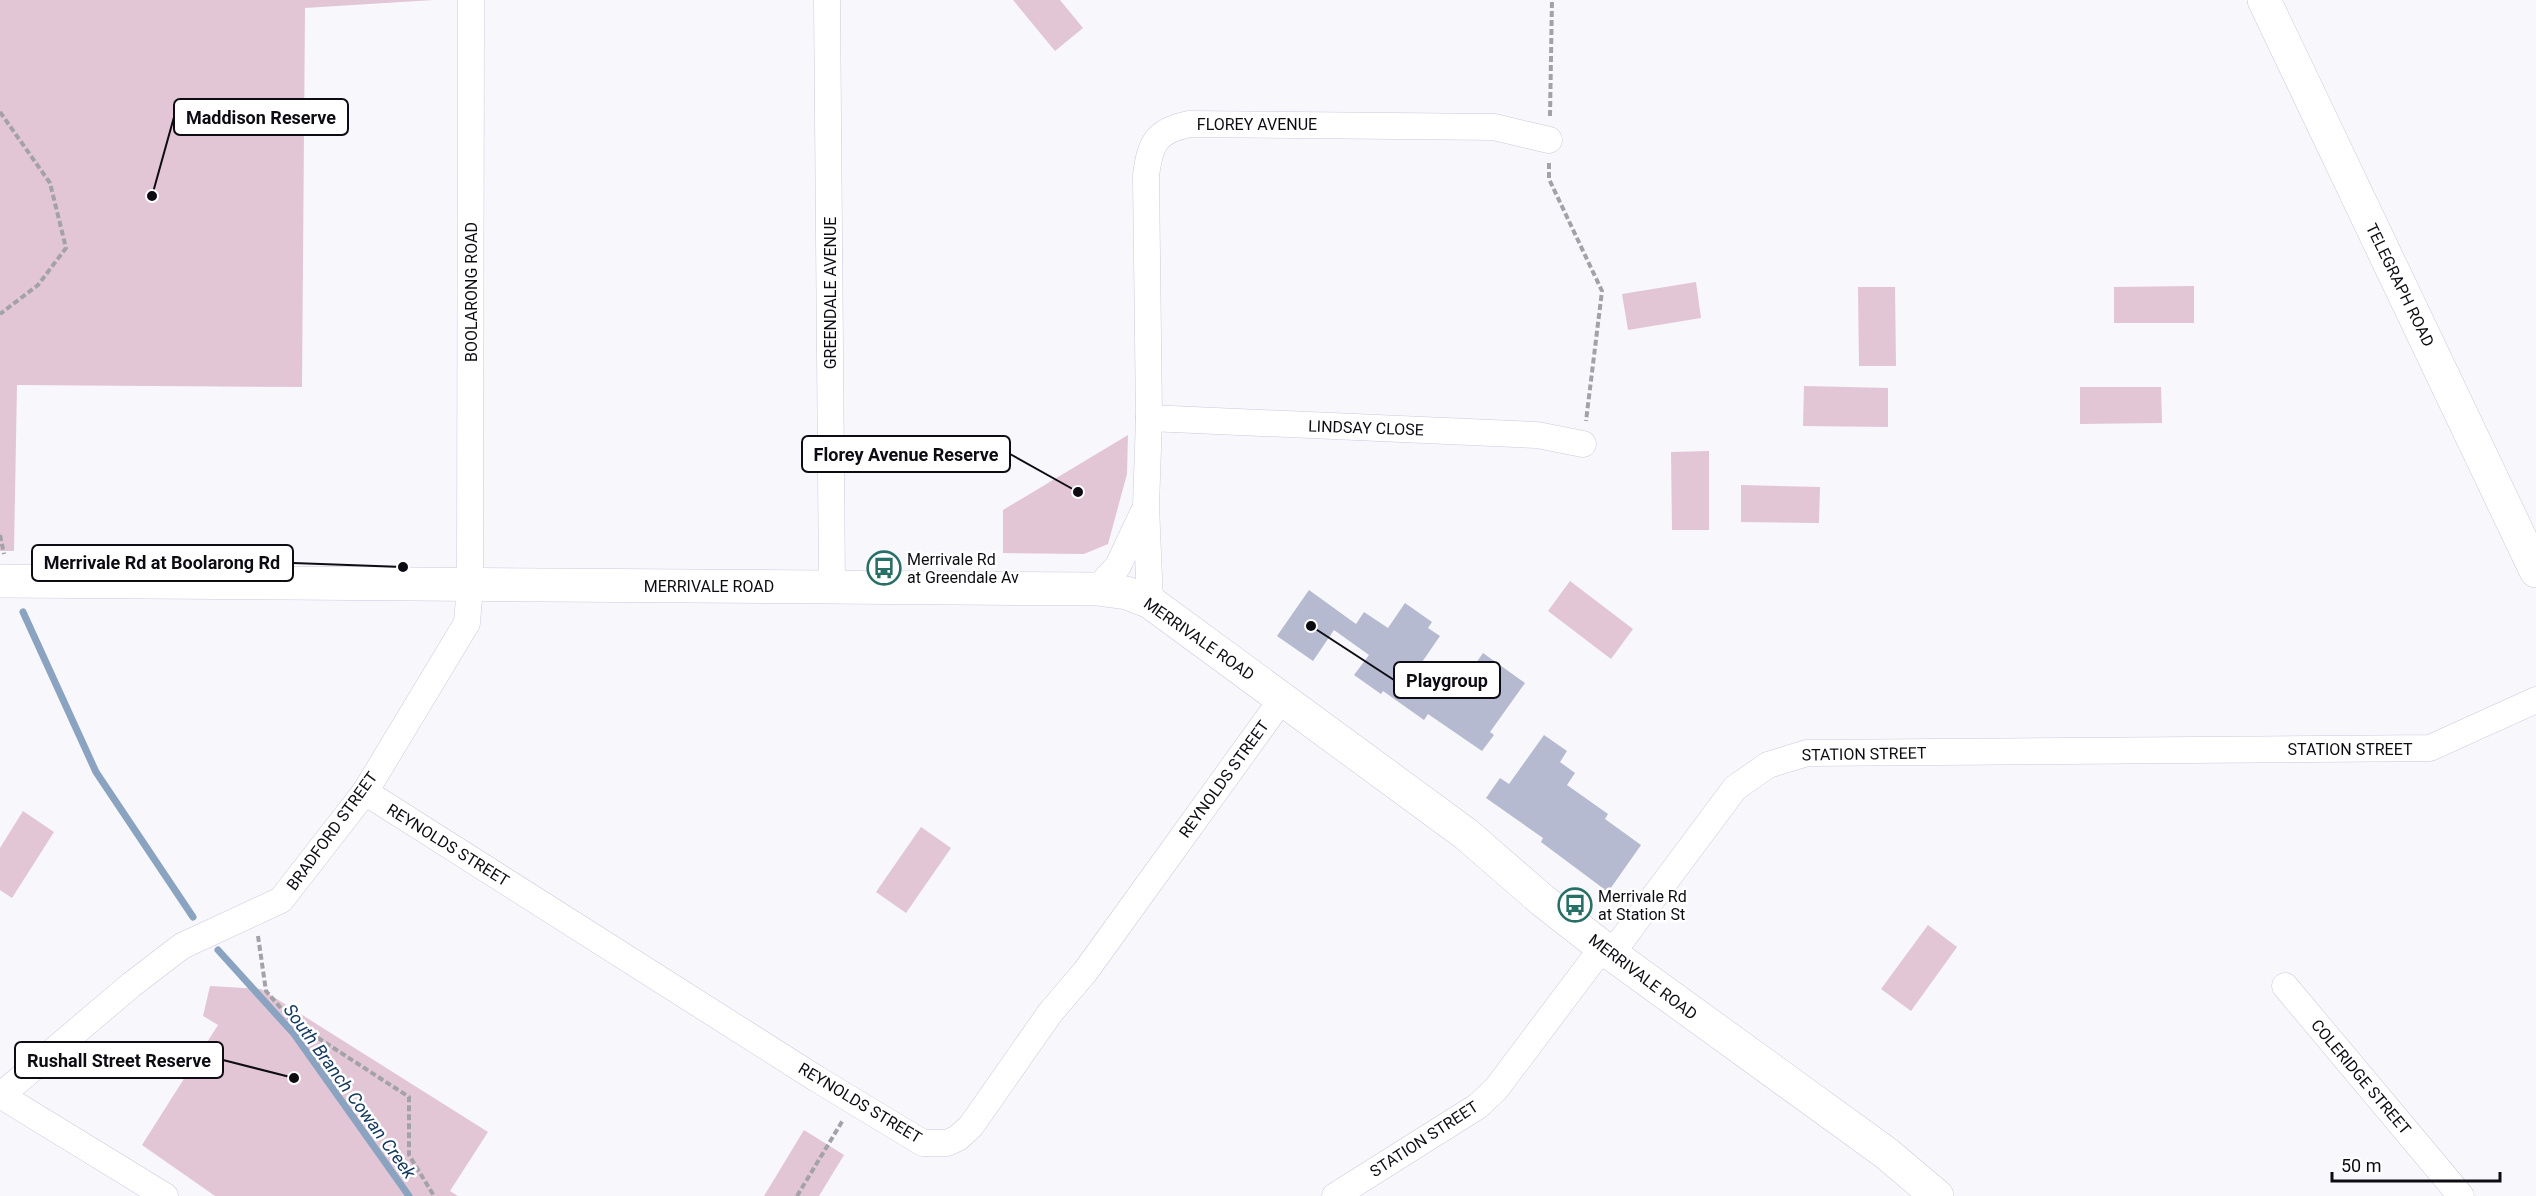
<svg xmlns="http://www.w3.org/2000/svg" width="2536" height="1196" viewBox="0 0 2536 1196" font-family="Roboto,sans-serif">
<style>
.green{fill:#e2c6d5}
.lines{fill:none;stroke-linecap:round;stroke-linejoin:round}
.stream{stroke:#8aa3c0;stroke-width:7}
.building{fill:#b5bad0}
.street-casing{stroke:#cec8de;stroke-width:27}
.secondary-casing{stroke:#cec8de;stroke-width:34}
.path{stroke:#a3a2a8;stroke-width:4;stroke-dasharray:6 3;stroke-linecap:butt}
.street{stroke:#fff;stroke-width:26}
.secondary{stroke:#fff;stroke-width:33}
.labels{text-anchor:middle;dominant-baseline:central;stroke-width:5;stroke-linejoin:round;paint-order:stroke}
.street-label{font-size:16px;fill:#0e0c13;stroke:#fff}
.poi-label{font-size:16px;fill:#0e0c13;stroke:#fff;text-anchor:start}
.water-label{font-size:18px;font-style:italic;fill:#143960;stroke:#fff}
.leader{fill:none;stroke:#0e0c13;stroke-width:2}
.callout-dot{fill:#0e0c13;stroke:#fff;stroke-width:2}
.callout{fill:#fff;stroke:#0e0c13;stroke-width:2}
.callout-label{font-size:18px;text-anchor:middle;font-weight:bold;fill:#0e0c13}
</style>
<rect width="100%" height="100%" fill="#f8f7fc"/>
<!-- green -->
<g class="green">
<path d="M0,0H433L305,8L302,387L17,385L14,551H0Z"/>
<path d="M1013,0H1060L1083,28L1055,51Z"/>
<path d="M1696,282L1701,318L1628,330L1622,294Z"/>
<path d="M2194,286V323H2114V287Z"/>
<path d="M1858,287H1895L1896,366H1859Z"/>
<path d="M1804,386L1888,388V427L1803,426Z"/>
<path d="M2080,387H2161L2162,423L2080,424Z"/>
<path d="M1128,435L1127,474L1108,544L1084,554L1003,553V510Z"/>
<path d="M1709,451V530H1672L1671,452Z"/>
<path d="M1741,485L1820,487L1819,523L1741,522Z"/>
<path d="M1570,581L1633,629L1611,659L1548,611Z"/>
<path d="M23,811L54,832L12,898L0,890V848Z"/>
<path d="M921,827L951,848L906,913L876,892Z"/>
<path d="M1928,925L1957,947L1911,1011L1881,989Z"/>
<path d="M210,986L261,989L488,1132L450,1191L458,1196H215L142,1145L218,1025L203,1016Z"/>
<path d="M804,1130L844,1155L819,1196H764Z"/>
</g>
<g class="lines">
<!-- stream -->
<g class="stream">
<path d="M23,612L96,772L193,917"/>
<path d="M218,950L294,1034L409,1196"/>
</g>
</g>
<!-- building -->
<g class="building">
<path d="M1309,590L1356,624L1364,612L1388,628L1405,603L1432,622L1428,628L1440,636L1420,665L1457,690L1483,653L1525,683L1490,732L1494,735L1482,751L1428,714L1424,720L1383,691L1381,694L1354,675L1369,655L1334,630L1313,661L1277,636Z"/>
<path d="M1544,735L1567,751L1560,762L1575,773L1567,785L1608,814L1605,819L1641,845L1608,892L1541,842L1543,838L1486,798L1500,778L1509,784Z"/>
</g>
<g class="lines">
<!-- street casing -->
<g class="street-casing">
<g id="street">
<path d="M827,0L832,587"/>
<path d="M1149,418L1537,435L1583,444"/>
<path d="M1097,589L1118,566L1143,513"/>
<path d="M1150,602L1146,506L1149,418L1146,176C1150,143 1156,131 1189,124L1494,127L1549,140"/>
<path d="M365,792L817,1079L923,1143H947L958,1138L971,1126L1050,1013L1085,972L1282,699"/>
<path d="M2285,986L2461,1196"/>
<path d="M0,1095L165,1196"/>
<path d="M0,1096L131,985L182,946L281,900L365,792L467,623L470,585L471,0"/>
<path d="M1335,1196L1478,1106L1496,1089L1593,960L1621,941L1735,788L1768,765L1807,753L2430,748L2536,700"/>
</g>
</g>
<!-- secondary casing -->
<g class="secondary-casing">
<g id="secondary">
<path d="M2264,0L2536,571"/>
<path d="M0,581L1097,589L1127,593L1150,602L1466,834L1542,900L1606,950L1886,1153L1937,1196"/>
</g>
</g>
<!-- path -->
<g class="path">
<path d="M0,112L50,183L66,248L38,285L0,314"/>
<path d="M1550,116L1552,0"/>
<path d="M1549,163V179L1602,291L1586,421"/>
<path d="M0,535L4,554"/>
<path d="M258,936L266,991L292,1021L409,1097V1155L434,1196"/>
<path d="M797,1196L843,1120"/>
</g>
<!-- street -->
<use href="#street" class="street"/>
<!-- secondary -->
<use href="#secondary" class="secondary"/>
</g>
<!-- icons -->
<defs>
<g id="bus-ring" transform="scale(1.725)"><circle r="9.5" fill="#fff" stroke="#287067" stroke-width="1.5"/><path d="M-5-6H5V4H4V6H2V4H-2V6H-4V4H-5ZM-3.5-4V0h7V-4ZM-3.5 1.2v1.5H-2V1.2ZM2 1.2v1.5H3.5V1.2Z" fill="#287067"/></g>
</defs>
<g fill-rule="evenodd">
<use href="#bus-ring" x="884" y="568"/>
<use href="#bus-ring" x="1575" y="905"/>
</g>
<g class="labels">
<!-- street labels -->
<g class="street-label">
<text x="1257" y="124">FLOREY AVENUE</text>
<text transform="translate(2400 285) rotate(64)">TELEGRAPH ROAD</text>
<text transform="translate(471 292) rotate(-90)">BOOLARONG ROAD</text>
<text transform="translate(830 293) rotate(-90)">GREENDALE AVENUE</text>
<text transform="translate(1366 428) rotate(2)">LINDSAY CLOSE</text>
<text x="709" y="586">MERRIVALE ROAD</text>
<text transform="translate(1199 639) rotate(35)">MERRIVALE ROAD</text>
<text x="2350" y="749">STATION STREET</text>
<text transform="translate(1864 754) rotate(-1)">STATION STREET</text>
<text transform="translate(1224 779) rotate(-54)">REYNOLDS STREET</text>
<text transform="translate(332 831) rotate(-54)">BRADFORD STREET</text>
<text transform="translate(448 845) rotate(32)">REYNOLDS STREET</text>
<text transform="translate(1643 977) rotate(37)">MERRIVALE ROAD</text>
<text transform="translate(2361 1077) rotate(50)">COLERIDGE STREET</text>
<text transform="translate(860 1103) rotate(31)">REYNOLDS STREET</text>
<text transform="translate(1424 1139) rotate(-33)">STATION STREET</text>
</g>
<!-- poi labels -->
<g class="poi-label">
<text x="907" y="559">Merrivale Rd<tspan x="907" dy="18">at Greendale Av</tspan></text>
<text x="1598" y="896">Merrivale Rd<tspan x="1598" dy="18">at Station St</tspan></text>
</g>
<!-- water labels -->
<g class="water-label">
<text transform="translate(350 1091) rotate(54)">South Branch Cowan Creek</text>
</g>
</g>
<!-- callouts -->
<path class="leader" d="M152 196L174 117M1078 492L1010 454M403 567L293 563M1311 626L1394 680M294 1078L223 1060"/>
<g class="callout-dot">
<circle cx="152" cy="196" r="6"/>
<circle cx="1078" cy="492" r="6"/>
<circle cx="403" cy="567" r="6"/>
<circle cx="1311" cy="626" r="6"/>
<circle cx="294" cy="1078" r="6"/>
</g>
<g class="callout">
<rect x="174" y="99" width="174" height="36" rx="6"/>
<rect x="802" y="436" width="208" height="36" rx="6"/>
<rect x="32" y="545" width="261" height="36" rx="6"/>
<rect x="1394" y="662" width="106" height="36" rx="6"/>
<rect x="15" y="1042" width="208" height="36" rx="6"/>
</g>
<g class="callout-label">
<text x="261" y="124">Maddison Reserve</text>
<text x="906" y="461">Florey Avenue Reserve</text>
<text x="162" y="569">Merrivale Rd at Boolarong Rd</text>
<text x="1447" y="687">Playgroup</text>
<text x="119" y="1067">Rushall Street Reserve</text>
</g>
<!-- scale -->
<path d="M2332 1172v9h168v-9" fill="none" stroke="#0e0c13" stroke-width="3"/>
<text x="2341" y="1172" font-size="18" fill="#0e0c13" stroke="#ffffff" stroke-width="4.5" paint-order="stroke">50 m</text>
</svg>
